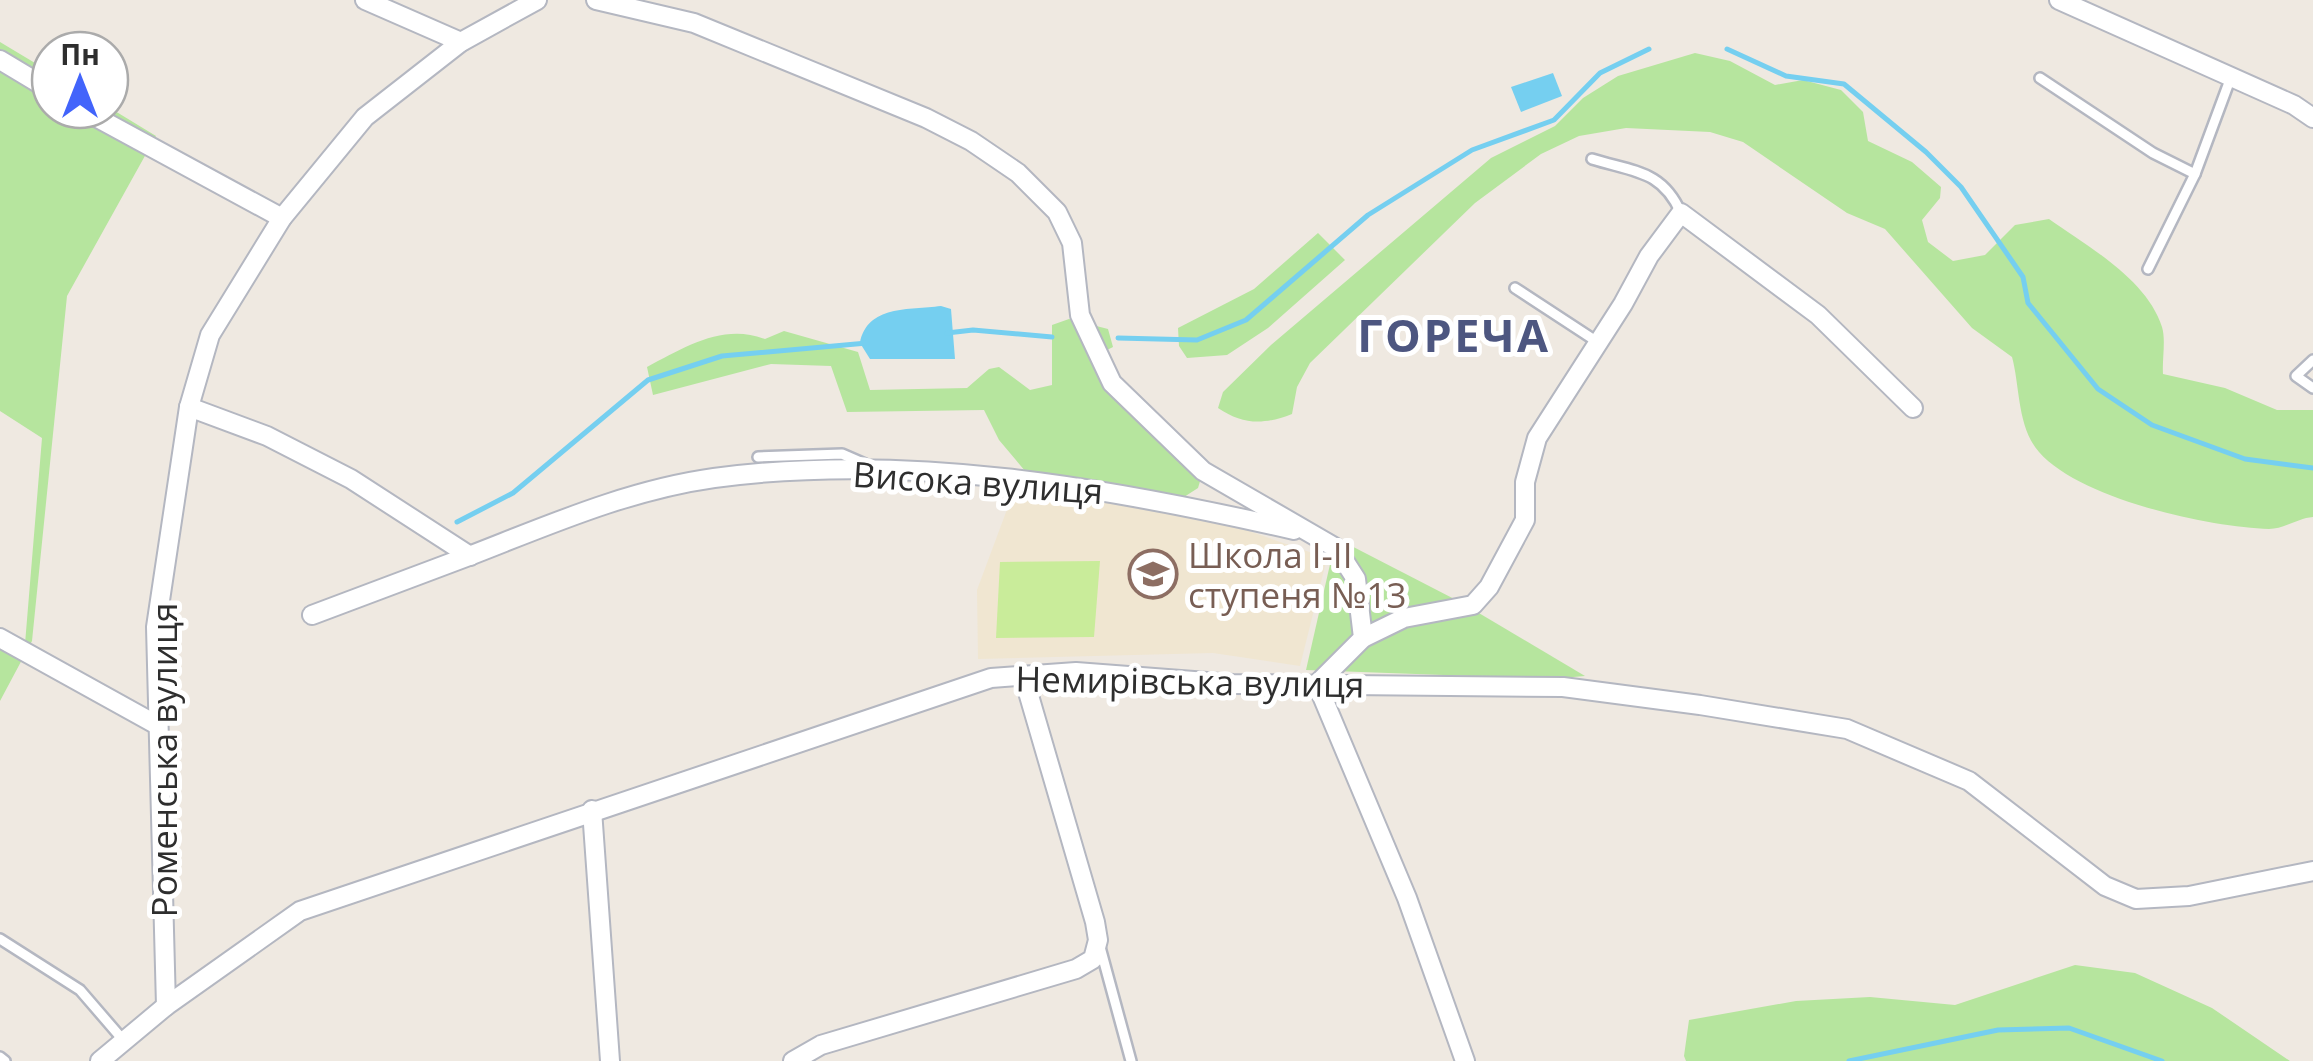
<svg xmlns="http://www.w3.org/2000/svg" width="2313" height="1061" viewBox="0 0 2313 1061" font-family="'Open Sans',sans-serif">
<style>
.education{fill:#f0e6d1}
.green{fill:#b6e59e}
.pitch{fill:#c9ec9a}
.water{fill:#75cff0}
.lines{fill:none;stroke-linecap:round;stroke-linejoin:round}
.stream{stroke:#75cff0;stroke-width:5}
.lane-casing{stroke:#b4b7c1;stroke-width:14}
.street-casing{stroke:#b4b7c1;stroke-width:22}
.lane{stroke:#fff;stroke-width:9}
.street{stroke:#fff;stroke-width:18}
.labels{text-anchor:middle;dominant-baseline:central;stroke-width:10;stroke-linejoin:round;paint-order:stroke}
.street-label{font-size:35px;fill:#2e2e2e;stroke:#fff}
.education-label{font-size:35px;fill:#785e54;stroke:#fff;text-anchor:start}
.district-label{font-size:45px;font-weight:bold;letter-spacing:2.5px;fill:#4d5680;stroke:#fff}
</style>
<rect width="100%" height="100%" fill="#efe9e1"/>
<!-- education -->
<path class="education" d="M1015,488L1205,516L1327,558L1300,666L1213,653L978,659L977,590Z"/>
<!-- green -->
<g class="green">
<path d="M0,42L50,72V110L110,108L156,136L67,296L32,641L0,701V629L25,644L42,438L0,411Z"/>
<path d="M1695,53L1730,61L1775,85L1803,80L1841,90L1863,112L1868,141L1912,162L1941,187L1940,198L1922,220L1928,242L1953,261L1985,255L2015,225L2049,219C2087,246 2147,279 2162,327C2166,340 2162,360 2163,374L2225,388L2277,410H2313V517C2298,518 2284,529 2269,529C2208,527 2080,499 2039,452C2017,427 2020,386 2012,357L1972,328L1885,229L1847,213L1743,142L1710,132L1626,128L1579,136L1541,154L1475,203L1310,363L1297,387L1292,414C1264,425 1243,425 1218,408L1223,392L1271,345L1491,158L1555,126L1583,98L1618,76Z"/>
<path d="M1318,233L1345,260L1268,328L1227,355L1187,358L1179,346L1178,328L1254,289Z"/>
<path d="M1069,319L1108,329L1113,347L1089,359L1136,420L1201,478L1198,488L1184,497L1031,478L999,440L984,410L847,412L831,366L771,364L653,395L647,367C685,347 723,323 765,339L784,331L858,352L870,390L967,388L989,369L999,367L1030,390L1052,385V325Z"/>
<path d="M1336,538L1462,603L1585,676L1550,679L1306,670Z"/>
<path d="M2075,965L2135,973L2212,1008L2290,1061H1686L1684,1056L1689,1020L1796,1001L1870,997L1955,1005Z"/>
</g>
<!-- pitch -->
<path class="pitch" d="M1100,561L1094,637L996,638L1000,562Z"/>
<!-- water -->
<g class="water">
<path d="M1553,73L1562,96L1521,112L1511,87Z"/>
<path d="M941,306L951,309L955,359H870L860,343C867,305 909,310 941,306Z"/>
</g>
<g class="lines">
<!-- stream -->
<g class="stream">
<path d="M1727,49L1786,76L1844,84L1926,152L1961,187L2023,277L2028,303L2098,389L2152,425L2245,459L2313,468"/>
<path d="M947,333L973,330L1052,337"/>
<path d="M1118,338L1197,340L1246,320L1368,215L1472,150L1554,120L1600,73L1649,49"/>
<path d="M457,522L513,493L648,380L722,356L867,343"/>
<path d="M1849,1061L1998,1030L2069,1028L2162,1061"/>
</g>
<!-- lane casing -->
<g class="lane-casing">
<g id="lane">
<path d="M2040,78L2153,153L2195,174"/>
<path d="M1592,159C1634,172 1662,170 1681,213"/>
<path d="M2148,269L2195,174L2231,77"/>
<path d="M1515,288L1596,341"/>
<path d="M2313,360L2296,376L2313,388"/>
<path d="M758,457L842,454L865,464"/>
<path d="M0,939L80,990L124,1041"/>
<path d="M1100,947L1131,1061"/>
<path d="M0,1057L5,1061"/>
</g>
</g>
<!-- street casing -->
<g class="street-casing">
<g id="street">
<path d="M365,0L461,42"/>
<path d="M596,0L694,23L926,118L971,141L1018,173L1057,212L1072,243L1080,315L1112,383L1203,471L1336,548L1356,579L1363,638L1317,684L1407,898L1465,1061"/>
<path d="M2059,0L2294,105L2313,118"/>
<path d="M0,60L50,90"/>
<path d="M83,110L282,218"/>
<path d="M189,407L267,436L351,479L470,556"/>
<path d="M312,615C364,595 417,576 469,556C549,525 628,490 714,478C908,452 1106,487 1294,530"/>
<path d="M0,638L157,725"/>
<path d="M1363,638L1404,618L1473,605L1489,587L1525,520V482L1537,438L1623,304L1649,256L1681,213L1818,315L1913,408"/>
<path d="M592,810L610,1061"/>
<path d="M166,1006L156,627L189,407L210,335L282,218L365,117L461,42L537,0"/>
<path d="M100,1061L166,1006L300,911L991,678L1076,672L1233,684L1563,687L1700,705L1847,729L1969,781L2105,886L2136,899L2189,896L2313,871"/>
<path d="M793,1061L821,1045L1076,969L1093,959L1098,940L1095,922L1023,675"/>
</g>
</g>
<!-- lane -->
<use href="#lane" class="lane"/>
<!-- street -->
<use href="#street" class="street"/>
</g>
<!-- icons -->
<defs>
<g id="school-ring" transform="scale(2.5)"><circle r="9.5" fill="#fff" stroke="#8d6e63" stroke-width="1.5"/><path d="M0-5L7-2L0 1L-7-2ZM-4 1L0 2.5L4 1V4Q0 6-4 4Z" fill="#8d6e63"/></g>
</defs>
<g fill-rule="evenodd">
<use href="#school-ring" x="1153" y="574"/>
</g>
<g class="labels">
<!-- street labels -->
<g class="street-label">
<text transform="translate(978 482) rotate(4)">Висока вулиця</text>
<text transform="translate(1190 681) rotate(1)">Немирівська вулиця</text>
<text transform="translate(163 760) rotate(-90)">Роменська вулиця</text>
</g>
<!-- education labels -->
<g class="education-label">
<text x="1188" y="554">Школа I-II<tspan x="1188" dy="40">ступеня №13</tspan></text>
</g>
<!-- district labels -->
<g class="district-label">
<text x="1454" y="334">ГОРЕЧА</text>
</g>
</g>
<!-- north arrow -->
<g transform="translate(80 80)"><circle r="48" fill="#ffffff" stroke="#ababab" stroke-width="2.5"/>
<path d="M0-8L18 38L0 25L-18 38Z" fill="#4264fb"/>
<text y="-15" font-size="28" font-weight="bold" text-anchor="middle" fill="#2e2e2e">Пн</text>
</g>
</svg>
